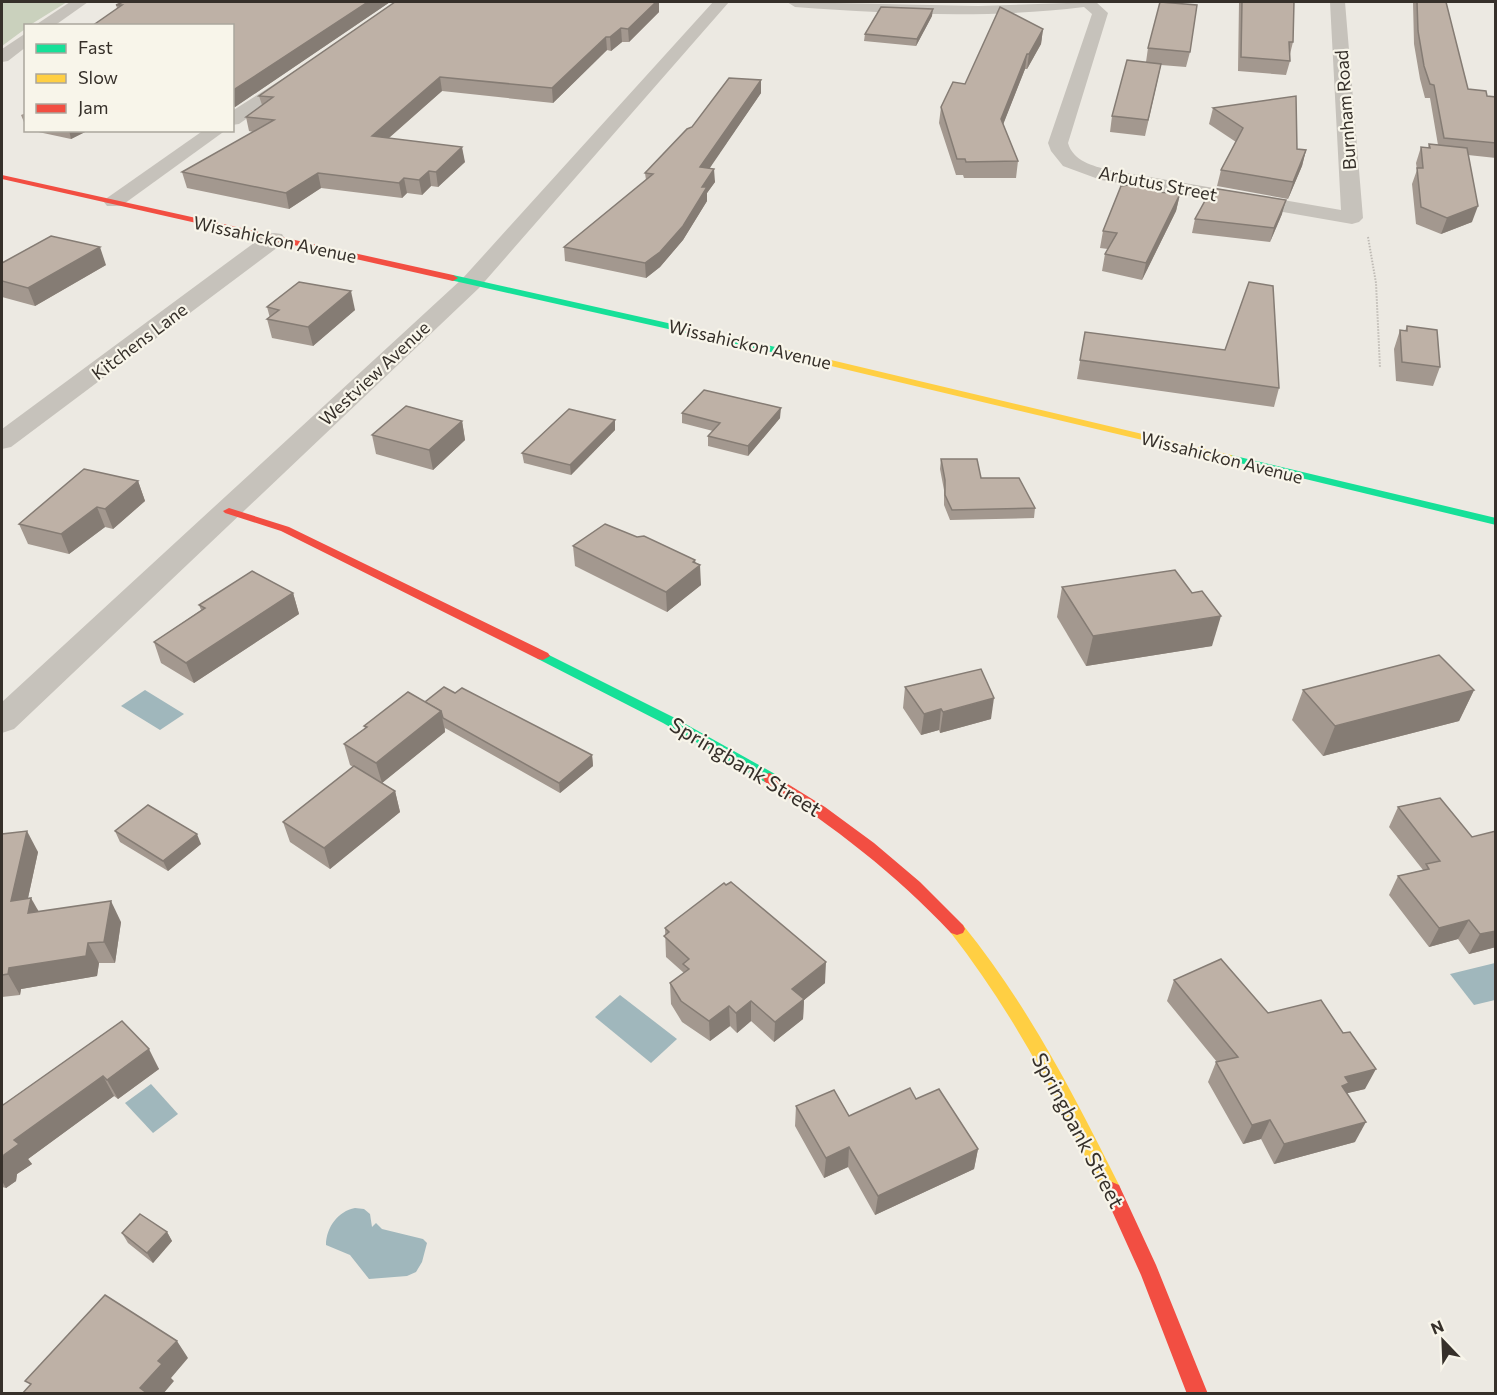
<svg xmlns="http://www.w3.org/2000/svg" width="1497" height="1395" viewBox="0 0 1497 1395" font-family="Commissioner,sans-serif">
<style>
.green{fill:#cad1bd}
.water{fill:#a0b7bc}
.lines{fill:none;stroke-linecap:round;stroke-linejoin:round}
.path{stroke:#bebab4;stroke-width:2;stroke-dasharray:1.5 1.5;stroke-linecap:butt}
.street{fill:#c6c2bb;fill-rule:evenodd}
.fast{fill:#16e098;fill-rule:evenodd}
.slow{fill:#ffcf43;fill-rule:evenodd}
.jam{fill:#f24e42;fill-rule:evenodd}
.wall{fill:#a3988f}
.shaded-wall{fill:#857c74}
.building{fill:#beb1a6;stroke:#857c74;stroke-width:1.5}
.labels{text-anchor:middle;dominant-baseline:central;stroke-width:4.5;stroke-linejoin:round;paint-order:stroke}
.far-street-label{font-size:18px;fill:#36302a;stroke:#f8f5ea}
.street-label{font-size:21px;fill:#36302a;stroke:#f8f5ea}
</style>
<rect width="100%" height="100%" fill="#ece9e2"/>
<!-- green -->
<path class="green" d="M2,2H67L30,25L26,26L25,29L2,46Z"/>
<!-- water -->
<g class="water">
<path d="M145,690L184,714L160,730L121,706Z"/>
<path d="M1495,963V1000L1474,1005L1450,974Z"/>
<path d="M620,995L677,1039L651,1063L595,1017Z"/>
<path d="M151,1084L178,1114L153,1133L125,1103Z"/>
<path d="M355,1208L364,1209L370,1214L372,1227L376,1223L382,1229L423,1239L427,1243L422,1262L416,1272L407,1276L369,1279L350,1255L326,1245C326,1228 338,1211 355,1208Z"/>
</g>
<g class="lines">
<!-- path -->
<path class="path" d="M1368,237L1376,283L1380,368"/>
<!-- street -->
<g class="street">
<path d="M70,2H88L54,26H34Z"/>
<path d="M713,2H729L479,288L14,729L2,733V702L463,278Z"/>
<path d="M787,2L978,6L1096,2L1108,13L1068,143C1073,161 1093,166 1109,170L1341,210L1330,2H1345L1363,218L1359,222L1352,224L1101,180L1063,166L1051,151L1048,143L1092,14L1084,7C987,19 892,14 795,7Z"/>
<path d="M26,33V47L8,61L2,62V49Z"/>
<path d="M298,69L304,70L307,74L304,78L239,124L232,125V111Z"/>
<path d="M204,130H226L121,206H107L104,202L107,198Z"/>
<path d="M274,233L282,234L285,239L282,244L11,447L2,449V429L266,234Z"/>
</g>
<!-- fast -->
<g class="fast">
<path d="M453,275L789,350L794,353L789,356L450,280L448,278Z"/>
<path d="M1231,455L1496,518V525L1227,460V456Z"/>
<path d="M543,652L673,717L775,774L777,778L775,782H765L663,723L538,659L536,656L538,653Z"/>
</g>
<!-- slow -->
<g class="slow">
<path d="M789,350L1231,455L1237,458L1231,461L785,355V351Z"/>
<path d="M957,923L963,925C1027,1004 1073,1093 1119,1185L1121,1191L1119,1197L1112,1200L1105,1197C1061,1105 1015,1015 951,933L949,929L951,925Z"/>
</g>
<!-- jam -->
<g class="jam">
<path d="M2,175L453,275L458,278L453,281L2,179Z"/>
<path d="M229,508L289,527L548,653L550,656L543,660L538,659L281,531L225,513L223,511Z"/>
<path d="M770,773L825,807L874,843L920,882L963,925L965,929L963,933L957,935L951,933C896,874 833,826 765,782L763,778L765,774Z"/>
<path d="M1112,1182L1119,1185L1156,1265L1208,1394H1187L1141,1275L1103,1191L1105,1185Z"/>
</g>
</g>
<!-- wall -->
<g class="wall">
<path d="M123,2H390L235,107L232,106V26L117,8L116,5Z"/>
<path d="M395,2H659V12L629,42H622L611,51L607,50L553,103L442,91L389,138L465,162L438,187L431,186L422,195L407,193L402,198L321,188L289,209L187,188L182,172L253,132L249,131L246,117L262,105L259,96Z"/>
<path d="M888,2H956L939,3Z"/>
<path d="M1239,2H1294L1293,42L1290,54V61L1286,75L1238,71Z"/>
<path d="M1411,2H1446V3L1468,89L1487,96L1496,97V158L1468,155L1472,222L1441,234L1416,224L1412,184L1417,170L1416,163L1421,147L1428,148L1429,144L1438,145L1430,98H1425L1420,79L1414,44L1413,2Z"/>
<path d="M932,16L916,46L864,41L865,34Z"/>
<path d="M1043,29L1041,44L1027,69H1025L1003,124L1018,161L1016,178H964L963,175H956L939,123L941,107L965,84Z"/>
<path d="M1148,48L1190,52L1186,67L1161,65L1145,136L1110,132L1112,116L1146,62Z"/>
<path d="M761,80V93L709,168L715,182L707,193V201L683,240L660,267L646,278L565,261L564,247L646,180L645,173L692,127Z"/>
<path d="M1213,108L1297,149L1306,150L1302,166L1288,199L1217,186L1221,170L1236,142L1209,124Z"/>
<path d="M26,113V127L21,115Z"/>
<path d="M29,130H89L71,139Z"/>
<path d="M1159,192L1180,194L1176,211L1142,280L1102,271L1105,254L1108,249L1100,248L1103,231Z"/>
<path d="M1282,214L1270,242L1192,233L1195,219Z"/>
<path d="M2,263L106,265L35,306L2,297Z"/>
<path d="M267,307L355,310L313,346L272,338L267,319L270,318Z"/>
<path d="M1407,326L1440,367L1433,386L1396,381L1394,349L1400,330L1405,331Z"/>
<path d="M1085,332L1279,388L1274,407L1077,379Z"/>
<path d="M682,413L780,418L748,456L708,446V436L713,431L682,423Z"/>
<path d="M615,420V430L571,475L524,463L522,453Z"/>
<path d="M462,421L465,440L433,470L376,454L372,435Z"/>
<path d="M941,459L981,478L1035,508L1034,518L950,520L944,505V490L940,469Z"/>
<path d="M138,481L145,501L113,529L105,527L69,554L28,544L19,524Z"/>
<path d="M637,537L695,560L701,585L667,612L575,566L573,546Z"/>
<path d="M1062,587L1212,646L1086,666L1057,617Z"/>
<path d="M293,593L299,614L194,683L161,663L154,642L201,610L199,605Z"/>
<path d="M905,687L991,719L940,733L939,730L921,735L903,708Z"/>
<path d="M1303,690H1474L1459,721L1323,756L1292,720Z"/>
<path d="M455,693L592,755L593,766L560,793L445,728V732L382,783L395,791L400,812L330,869L290,842L283,822L353,767L350,765L344,744L365,728L364,726L425,702Z"/>
<path d="M1440,798L1496,947L1469,954L1458,939L1429,947L1389,895L1398,876L1423,870L1389,827L1398,807Z"/>
<path d="M115,831L201,844L168,871L120,842Z"/>
<path d="M2,834L38,852L28,898L39,912L121,922L115,963H99L97,976L21,989L20,995L2,997Z"/>
<path d="M665,928L825,983L804,1000L803,1019L774,1042L751,1021L737,1033L730,1026L710,1041L682,1022L671,1004L670,983L684,973L666,957Z"/>
<path d="M1174,980L1268,1013L1365,1089L1347,1093L1355,1142L1274,1164L1261,1139L1243,1144L1208,1082L1216,1062H1217L1167,1001Z"/>
<path d="M122,1021L159,1069L118,1099L114,1096L28,1159L32,1164L17,1174L16,1181L6,1188L2,1187V1103L3,1105Z"/>
<path d="M916,1099L978,1149L974,1169L875,1215L848,1167L824,1178L795,1126L796,1106L849,1116Z"/>
<path d="M167,1232L172,1241L153,1263L128,1243L122,1233Z"/>
</g>
<!-- shaded-wall -->
<g class="shaded-wall">
<path d="M368,2H390L235,107L232,98V91Z"/>
<path d="M648,2H659V12L629,42L628,29Z"/>
<path d="M939,2H956L939,3Z"/>
<path d="M933,9L932,16L916,46L917,39Z"/>
<path d="M621,28L622,42L611,51L610,37Z"/>
<path d="M1043,29L1041,44L1027,69L1029,54Z"/>
<path d="M606,37L607,50L553,103L552,88Z"/>
<path d="M1027,54L1025,69L999,135L1001,119Z"/>
<path d="M440,77L442,91L375,150L372,136Z"/>
<path d="M761,80V93L701,181L700,167Z"/>
<path d="M69,130H89L71,139Z"/>
<path d="M462,147L465,162L438,187L436,172Z"/>
<path d="M1306,150L1302,166L1288,199L1293,182Z"/>
<path d="M714,169L715,182L707,193V201L683,240L660,267L646,278L645,263Z"/>
<path d="M429,171L431,186L422,195L419,180Z"/>
<path d="M318,173L321,188L289,209L286,193Z"/>
<path d="M404,178L407,193L402,198L399,183Z"/>
<path d="M1180,194L1176,211L1142,280L1146,263Z"/>
<path d="M1286,200L1282,214L1270,242L1274,228Z"/>
<path d="M1478,206L1472,222L1441,234L1447,218Z"/>
<path d="M100,247L106,265L35,306L28,288Z"/>
<path d="M351,291L355,310L313,346L308,327Z"/>
<path d="M781,408L780,418L748,456V446Z"/>
<path d="M615,420V430L571,475L570,465Z"/>
<path d="M462,421L465,440L433,470L429,450Z"/>
<path d="M138,481L145,501L113,529L105,509Z"/>
<path d="M97,507L105,527L69,554L61,534Z"/>
<path d="M695,560V569L700,565L701,585L667,612L666,592Z"/>
<path d="M293,593L299,614L194,683L186,663Z"/>
<path d="M1221,616L1212,646L1086,666L1093,636Z"/>
<path d="M1474,690L1459,721L1323,756L1335,726Z"/>
<path d="M994,698L991,719L940,733L943,712Z"/>
<path d="M941,709L939,730L921,735L924,714Z"/>
<path d="M441,711L445,732L382,783L376,763Z"/>
<path d="M592,755L593,766L560,793L559,783Z"/>
<path d="M395,791L400,812L330,869L324,848Z"/>
<path d="M27,831L38,852L23,921L11,901Z"/>
<path d="M197,834L201,844L168,871L163,861Z"/>
<path d="M31,898L43,919L28,913Z"/>
<path d="M111,901L121,922L115,963L104,942Z"/>
<path d="M1469,920L1458,939L1429,947L1439,928Z"/>
<path d="M1496,931V947L1469,954L1480,934Z"/>
<path d="M88,943L99,963L97,976L21,989L20,995L8,974L9,968Z"/>
<path d="M826,962L825,983L804,1000L803,1019L774,1042L775,1022L792,989Z"/>
<path d="M751,1001V1021L737,1033L736,1013Z"/>
<path d="M729,1006L730,1026L710,1041L709,1021Z"/>
<path d="M149,1049L159,1069L118,1099L107,1080Z"/>
<path d="M1376,1069L1365,1089L1344,1094L1332,1106L1345,1077Z"/>
<path d="M103,1076L114,1096L28,1159L32,1164L17,1174L16,1181L6,1188L2,1181V1162L4,1155L14,1140Z"/>
<path d="M1270,1120L1261,1139L1243,1144L1252,1125Z"/>
<path d="M1366,1122L1355,1142L1274,1164L1284,1144Z"/>
<path d="M849,1147L848,1167L824,1178L826,1158Z"/>
<path d="M978,1149L974,1169L875,1215L878,1196Z"/>
<path d="M167,1232L172,1241L153,1263L147,1253Z"/>
<path d="M177,1341L188,1358L171,1378L174,1381L163,1394H145L140,1388L158,1361Z"/>
</g>
<!-- building -->
<g class="building">
<path d="M123,2H368L232,91V26H92L122,5H116Z"/>
<path d="M395,2H656L628,29L621,28L610,37H606L552,88L440,77L372,136L462,147L436,172L429,171L419,180L404,178L399,183L318,173L286,193L182,172L274,120L246,117L273,97L259,96Z"/>
<path d="M1160,2L1197,5L1190,52L1148,48Z"/>
<path d="M1242,2H1294L1293,42H1289L1290,61L1241,57Z"/>
<path d="M1417,2H1446L1468,89L1486,91L1487,96L1496,97V143L1444,138L1434,85L1430,84L1424,66L1418,31Z"/>
<path d="M881,7L933,9L917,39L865,34Z"/>
<path d="M1000,7L1043,29L1029,54H1027L1001,119L1018,161L966,162L965,159H957L941,107L953,82L965,84Z"/>
<path d="M1127,60L1161,64L1148,120L1112,116Z"/>
<path d="M729,78L761,80L700,167L714,169L702,187H707L683,226L660,252L645,263L564,247L653,174L645,173L687,129L692,127Z"/>
<path d="M1296,96L1297,149L1306,150L1293,182L1221,170L1243,128L1213,108Z"/>
<path d="M1429,144L1467,148L1478,206L1447,218L1421,207L1417,168H1423L1421,147L1430,148Z"/>
<path d="M1136,184L1160,186L1159,192L1180,194L1146,263L1105,254L1117,233L1103,231L1121,186Z"/>
<path d="M1212,188L1286,200L1274,228L1195,219Z"/>
<path d="M51,236L100,247L28,288L2,281V263Z"/>
<path d="M299,282L351,291L308,327L267,319L279,310L267,307Z"/>
<path d="M1249,282L1273,286L1279,388L1080,360L1085,332L1225,350Z"/>
<path d="M1407,326L1437,330L1440,367L1402,362L1400,330L1407,331Z"/>
<path d="M704,390L781,408L748,446L708,436L720,423L682,413Z"/>
<path d="M406,406L462,421L429,450L372,435Z"/>
<path d="M569,409L615,420L570,465L522,453Z"/>
<path d="M941,459H977L981,478H1019L1035,508L952,510L945,495V480Z"/>
<path d="M84,469L138,481L105,509L97,507L61,534L19,524Z"/>
<path d="M605,524L637,537L644,536L695,560L693,562L700,565L666,592L573,546Z"/>
<path d="M1175,570L1192,593L1202,591L1221,616L1093,636L1062,587Z"/>
<path d="M252,571L293,593L186,663L154,642L205,608L199,605Z"/>
<path d="M1439,655L1474,690L1335,726L1303,690Z"/>
<path d="M981,669L994,698L943,712L941,709L924,714L905,687Z"/>
<path d="M444,687L455,693L462,688L592,755L559,783L443,718L441,711L425,702Z"/>
<path d="M408,692L441,711L376,763L344,744L367,727L364,726Z"/>
<path d="M354,766L395,791L324,848L283,822Z"/>
<path d="M1440,798L1472,837L1496,831V931L1480,934L1469,920L1439,928L1398,876L1429,869L1426,864L1440,861L1398,807Z"/>
<path d="M148,805L197,834L163,861L115,831Z"/>
<path d="M27,831L11,901L31,898L28,913L111,901L104,942L88,943L86,956L9,968L8,974L2,975V834Z"/>
<path d="M731,882L826,962L792,989L804,999L775,1022L751,1001L736,1013L729,1006L709,1021L681,1001L670,983L689,969L683,964L689,959L664,936L669,932L665,928L724,883L726,885Z"/>
<path d="M1221,959L1268,1013L1321,1000L1343,1033L1350,1032L1376,1069L1345,1077L1349,1083L1342,1086L1366,1122L1284,1144L1270,1120L1252,1125L1216,1062L1238,1057L1174,980Z"/>
<path d="M122,1021L149,1049L107,1080L103,1076L14,1140L19,1144L4,1155L3,1161L2,1162V1103L3,1105Z"/>
<path d="M910,1088L916,1099L939,1089L978,1149L878,1196L849,1147L826,1158L796,1106L834,1090L849,1116Z"/>
<path d="M140,1214L167,1232L147,1253L122,1233Z"/>
<path d="M105,1295L177,1341L158,1361L162,1364L140,1388L148,1394H22L31,1384L25,1381Z"/>
</g>
<g class="labels">
<!-- far-street labels -->
<g class="far-street-label">
<text transform="translate(1345 110) rotate(-94)">Burnham Road</text>
<text transform="translate(1158 183) rotate(11)">Arbutus Street</text>
<text transform="translate(275 239) rotate(12)">Wissahickon Avenue</text>
<text transform="translate(139 341) rotate(-37)">Kitchens Lane</text>
<text transform="translate(750 344) rotate(13)">Wissahickon Avenue</text>
<text transform="translate(374 373) rotate(-43)">Westview Avenue</text>
<text transform="translate(1222 457) rotate(14)">Wissahickon Avenue</text>
</g>
<!-- street labels -->
<g class="street-label">
<text transform="translate(746 766) rotate(31)">Springbank Street</text>
<text transform="translate(1079 1130) rotate(62)">Springbank Street</text>
</g>
</g>
<!-- border -->
<rect width="1497" height="1395" fill="none" stroke="#36302a" stroke-width="6"/>
<!-- legend -->
<rect x="24" y="24" width="210" height="108" fill="#f8f5ea" stroke="#aaa69d" stroke-width="1.5"/>
<rect x="36" y="44" width="30" height="9" fill="#16e098" stroke="#aaa69d" stroke-width="1.5"/>
<text x="78" y="54" font-size="18" fill="#36302a">Fast</text>
<rect x="36" y="74" width="30" height="9" fill="#ffcf43" stroke="#aaa69d" stroke-width="1.5"/>
<text x="78" y="84" font-size="18" fill="#36302a">Slow</text>
<rect x="36" y="104" width="30" height="9" fill="#f24e42" stroke="#aaa69d" stroke-width="1.5"/>
<text x="78" y="114" font-size="18" fill="#36302a">Jam</text>
<!-- north arrow -->
<g transform="translate(1443 1341) rotate(337)" stroke="#f8f5ea" stroke-width="4.5" paint-order="stroke">
<path d="M0-4.5L10 22L0 15L-10 22Z" fill="#36302a"/>
<text y="-9" font-size="16" font-weight="bold" text-anchor="middle" fill="#36302a">N</text>
</g>
</svg>
